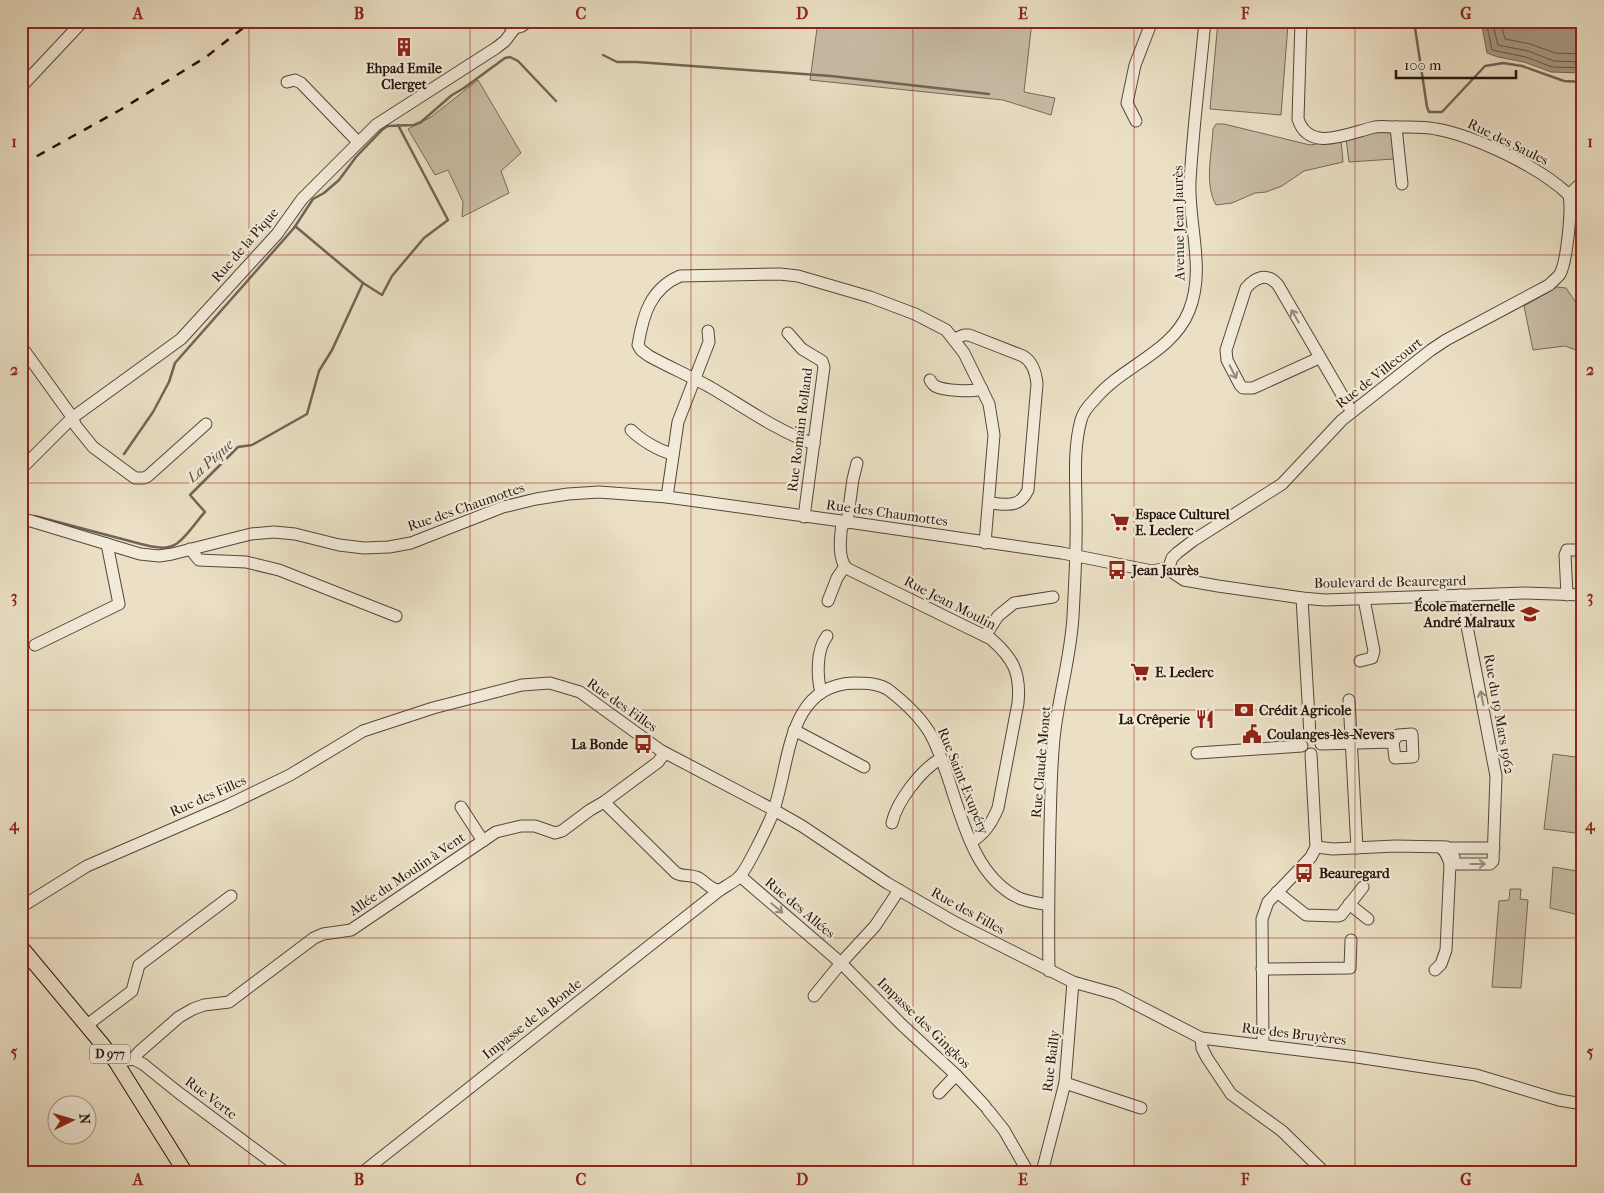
<svg xmlns="http://www.w3.org/2000/svg" width="1604" height="1193" viewBox="0 0 1604 1193" font-family="'IM FELL French Canon',serif">
<style>
.green{fill:#c9bda6;stroke:#766859}
.water{fill:#a79a86;stroke:#726455}
.lines{fill:none;stroke-linecap:round;stroke-linejoin:round}
.shore{stroke:#655649;stroke-width:1}
.stream{stroke:#726455;stroke-width:2.5}
.minor-casing{stroke:#55463a;stroke-width:13}
.major-casing{stroke:#23130c;stroke-width:16}
.minor{stroke:#f2ebd9;stroke-width:11}
.major{stroke:#ebe0c5;stroke-width:14}
.rail{stroke:#23130c;stroke-width:2.5;stroke-dasharray:9 9;stroke-linecap:butt}
.oneway{stroke:#958a7d}
.grid{fill:none;stroke:#8f2418;stroke-width:1;stroke-opacity:0.55}
.labels{text-anchor:middle;dominant-baseline:central;stroke-width:4.5;stroke-linejoin:round;paint-order:stroke}
.shield{fill:#f2ebd9;stroke:#61544a;stroke-width:1}
.shield-label{font-size:12px;font-weight:bold;fill:#23130c}
.poi-label{font-size:14px;font-weight:bold;fill:#23130c;stroke:#f2ebd9;text-anchor:start}
.street-label{font-size:14px;fill:#23130c;stroke:#f2ebd9}
.water-label{font-size:15px;font-style:italic;fill:#5e5043;stroke:#f2ebd9}
.neatline{fill:none;stroke:#8f2418;stroke-width:2}
.grid-label{font-size:16px;text-anchor:middle;font-weight:bold;fill:#8f2418}
</style>
<rect width="100%" height="100%" fill="#ebe0c5"/>
<filter id="stains"><feTurbulence type="fractalNoise" baseFrequency=".004" numOctaves="4"/><feColorMatrix values="0 0 0 0 .2 0 0 0 0 .09 0 0 0 0 .02 0 0 0 .5 -.17"/></filter>
<radialGradient id="worn" r=".72"><stop offset=".6" stop-color="#630" stop-opacity="0"/><stop offset="1" stop-color="#630" stop-opacity=".3"/></radialGradient>
<!-- green -->
<g class="green">
<path d="M818,21H1032L1024,92L1055,98L1051,115L1003,100L810,80Z"/>
<path d="M1218,21H1253L1288,24L1281,115L1210,109Z"/>
<path d="M478,80L521,153L501,171L509,193L462,217L463,202L448,170L435,175L408,129L431,117Z"/>
<path d="M1216,124H1224L1310,145L1341,140L1343,162L1304,171L1282,186L1266,192L1255,193L1232,203L1216,205C1204,184 1212,153 1213,129Z"/>
<path d="M1384,129L1392,130L1394,159L1349,162L1346,139Z"/>
<path d="M1557,287L1566,288L1583,313V354L1581,352L1565,346L1533,350L1524,306Z"/>
<path d="M1553,754L1583,758V834L1544,829Z"/>
<path d="M1553,867L1583,872V916L1550,908Z"/>
<path d="M1510,889H1521L1520,899L1528,900L1521,988L1492,987L1499,901L1509,900Z"/>
</g>
<!-- water -->
<path class="water" d="M1481,21H1583V73L1551,72L1524,62L1498,57L1487,53Z"/>
<g class="lines">
<!-- shore -->
<g class="shore">
<path d="M1486,21L1492,50L1526,57L1552,67L1583,68"/>
<path d="M1492,21L1498,45L1528,51L1554,61L1583,62"/>
<path d="M1500,21L1505,39L1530,44L1555,53L1583,54"/>
</g>
<!-- stream -->
<g class="stream">
<path d="M1387,21V23L1401,21"/>
<path d="M1414,21L1427,107L1429,112H1442L1485,66L1503,63L1522,66L1564,81L1583,82"/>
<path d="M603,55L617,62H637L831,76L989,94"/>
<path d="M295,226L363,283"/>
<path d="M124,454L153,412L169,382L175,363L294,228L313,199L324,193L339,180L356,157L383,129L388,126L414,125L421,122L452,95L464,88L505,58L510,57L518,61L556,101"/>
<path d="M35,516L141,544C151,546 163,550 172,546C183,543 197,520 205,512L190,495L238,447L252,445L307,414L319,371L332,350L363,283L382,295L392,276L424,238L448,220L398,125"/>
</g>
<!-- minor casing -->
<g class="minor-casing">
<g id="minor">
<path d="M505,21C512,30 521,29 528,21"/>
<path d="M1301,21L1298,119C1309,154 1351,132 1375,127C1381,126 1388,127 1394,127C1408,127 1422,126 1436,129C1475,136 1540,167 1569,195"/>
<path d="M287,82L295,80L301,83L358,142"/>
<path d="M21,87L83,21"/>
<path d="M1136,121L1127,103L1135,65L1152,21"/>
<path d="M1396,127L1402,184"/>
<path d="M1569,195L1583,181"/>
<path d="M788,333L802,349L822,361L824,367L804,517"/>
<path d="M954,339L964,335H969L1023,356C1033,362 1036,373 1037,384L1028,490C1019,509 1007,504 989,503"/>
<path d="M21,346L70,414L76,426L93,447L135,478H144L148,476L206,424"/>
<path d="M1319,358L1253,388H1243L1240,385L1227,360L1226,350L1246,288C1256,277 1267,272 1278,285L1352,412"/>
<path d="M930,380C932,383 932,384 935,386C944,391 973,392 982,389"/>
<path d="M631,430C641,440 659,451 673,454"/>
<path d="M814,444C777,431 744,407 710,387C690,376 669,367 649,356L641,350L638,345C643,315 650,289 680,276L780,274L798,276L870,297L915,314L946,330L964,353L989,404L994,435L985,543"/>
<path d="M21,469L72,418L181,339L277,234L302,199L376,125L496,48L505,41L515,28"/>
<path d="M667,497L678,422L709,342L708,331"/>
<path d="M21,518L140,554L159,556L172,554L251,534L274,532L295,534L339,545L364,548L389,547L411,543L503,507L536,499L568,494L599,492L667,497L834,520L1062,553L1152,571L1162,569"/>
<path d="M842,522C841,536 837,555 846,568L991,639C1013,658 1021,673 1018,703L998,808C992,822 985,834 971,842"/>
<path d="M847,523L853,479L857,463"/>
<path d="M190,549L199,560L246,562L279,570L396,616"/>
<path d="M1170,564L1172,558L1177,553L1194,540L1282,484L1342,420L1431,350L1446,340L1549,285C1553,281 1557,278 1560,274C1567,261 1572,209 1569,195"/>
<path d="M1172,572L1184,580L1218,586L1302,598L1325,600L1525,593L1583,595"/>
<path d="M1567,595L1565,555L1567,550H1583"/>
<path d="M1302,598L1310,735"/>
<path d="M828,601L837,578L845,566"/>
<path d="M985,636L998,616L1014,603L1053,597"/>
<path d="M35,645L119,604L107,544"/>
<path d="M1360,661L1372,658L1374,651L1364,599"/>
<path d="M821,693C817,676 816,650 827,636"/>
<path d="M1349,700L1357,848"/>
<path d="M794,730L864,767"/>
<path d="M1321,744L1393,742L1395,758L1413,757L1412,734L1398,735L1393,742"/>
<path d="M665,753L658,762L604,802L676,873C683,877 688,874 696,877C705,880 709,890 720,890"/>
<path d="M1197,753L1302,746"/>
<path d="M461,807L483,841"/>
<path d="M892,823C897,801 921,770 940,759"/>
<path d="M1316,847L1333,849L1395,846L1447,847"/>
<path d="M1440,847C1446,851 1448,857 1450,864H1490L1493,861L1496,776L1461,595"/>
<path d="M1452,848H1494"/>
<path d="M740,876L841,963L901,1024L956,1075L985,1106"/>
<path d="M1277,892L1306,915L1338,916L1341,915L1363,887"/>
<path d="M1349,904L1368,919"/>
<path d="M21,907L87,866L228,805L290,775L363,731L433,708L522,685L550,683L580,692L660,750L774,810L802,826L887,883L956,923L1073,982L1116,994L1201,1038L1357,1057L1476,1075L1559,1100L1583,1104"/>
<path d="M1262,969L1350,968L1351,940"/>
<path d="M1435,970L1441,964L1446,950L1450,864L1454,857"/>
<path d="M1049,971C1048,922 1049,874 1050,825C1051,793 1051,761 1055,730C1060,691 1071,654 1073,616C1075,580 1077,545 1076,510C1076,480 1073,449 1081,420C1083,412 1089,405 1095,399C1122,366 1172,353 1189,311C1206,269 1188,224 1190,181C1193,128 1200,75 1205,21"/>
<path d="M814,996L841,963L875,926L899,890"/>
<path d="M87,1025L132,991L139,965L231,896"/>
<path d="M1201,1038L1202,1048L1207,1058L1231,1094L1282,1131L1324,1172"/>
<path d="M1263,1045L1262,919L1268,902L1311,857L1316,847L1311,754"/>
<path d="M133,1059L139,1052L179,1017L193,1009L204,1005L229,1002L314,938L323,934L351,930L496,832L521,826H535L555,833L562,831L590,810L604,802"/>
<path d="M116,1062L133,1059L143,1064L179,1093L285,1172"/>
<path d="M1065,1083L1141,1108"/>
<path d="M939,1093L956,1075"/>
<path d="M988,1110L1004,1130L1028,1172"/>
<path d="M363,1172L720,890C726,886 734,882 739,877C746,871 765,831 770,820C791,774 782,686 853,683C865,683 880,683 890,691C904,702 922,719 931,735C958,785 962,871 1019,898C1028,902 1039,903 1048,905"/>
<path d="M1042,1172L1065,1083L1073,982"/>
</g>
</g>
<!-- major casing -->
<g class="major-casing">
<path id="major" d="M21,947L102,1044L116,1062L185,1172"/>
</g>
<!-- minor -->
<use href="#minor" class="minor"/>
<!-- major -->
<use href="#major" class="major"/>
<!-- rail -->
<path class="rail" d="M21,165L120,110L206,57L252,21"/>
</g>
<!-- one-way arrows -->
<defs><path id="oneway-shaft" d="M-6 0H5M1.5-3L5.5 0L1.5 3" fill="none" stroke-width="1.6" stroke-linecap="round" stroke-linejoin="round" transform="scale(1.25)"/></defs>
<g class="oneway">
<use href="#oneway-shaft" transform="translate(1295 316) rotate(-120)"/>
<use href="#oneway-shaft" transform="translate(1233 372) rotate(63)"/>
<use href="#oneway-shaft" transform="translate(1482 698) rotate(-101)"/>
<use href="#oneway-shaft" transform="translate(1478 864)"/>
<use href="#oneway-shaft" transform="translate(777 908) rotate(40)"/>
</g>
<!-- grid -->
<path class="grid" d="M249,21V1172M470,21V1172M691,21V1172M913,21V1172M1134,21V1172M1355,21V1172M21,255H1583M21,483H1583M21,710H1583M21,938H1583"/>
<!-- icons -->
<defs>
<g id="building-bare" transform="scale(1.5)"><path d="M-4-6H4V6H1V3H-1V6H-4ZM-2.5-4.3h1.7v1.8h-1.7ZM.8-4.3h1.7v1.8H.8ZM-2.5-1h1.7V.8h-1.7ZM.8-1h1.7V.8H.8Z" fill="#8f2418" stroke="#f2ebd9" stroke-width="2.5" paint-order="stroke"/></g>
<g id="supermarket-bare" transform="scale(1.5)"><path d="M-6-5.5h2.5l.6 2H6L4.5 2H-2.5L-4.4-4H-6ZM-1.5 3.2a1.3 1.3 0 1 0 .1 0ZM3 3.2a1.3 1.3 0 1 0 .1 0Z" fill="#8f2418" stroke="#f2ebd9" stroke-width="2.5" paint-order="stroke"/></g>
<g id="bus-bare" transform="scale(1.5)"><path d="M-5-6H5V4H4V6H2V4H-2V6H-4V4H-5ZM-3.5-4V0h7V-4ZM-3.5 1.2v1.5H-2V1.2ZM2 1.2v1.5H3.5V1.2Z" fill="#8f2418" stroke="#f2ebd9" stroke-width="2.5" paint-order="stroke"/></g>
<g id="school-bare" transform="scale(1.5)"><path d="M0-5L7-2L0 1L-7-2ZM-4 1L0 2.5L4 1V4Q0 6-4 4Z" fill="#8f2418" stroke="#f2ebd9" stroke-width="2.5" paint-order="stroke"/></g>
<g id="bank-bare" transform="scale(1.5)"><path d="M-6-4H6V4H-6ZM0-2.3a2.3 2.3 0 1 0 0 4.6a2.3 2.3 0 1 0 0-4.6Z" fill="#8f2418" stroke="#f2ebd9" stroke-width="2.5" paint-order="stroke"/></g>
<g id="restaurant-bare" transform="scale(1.5)"><path d="M-5-6h1v4h1v-4h1v4h1v-4h1v5L-1.5 .5V6h-2V.5L-5-1ZM5-6V6H3V1.5H1.5Q1.5-4 5-6Z" fill="#8f2418" stroke="#f2ebd9" stroke-width="2.5" paint-order="stroke"/></g>
<g id="civic-bare" transform="scale(1.5)"><path d="M-.6-6.5H3V-4.5H.6V-3L4-1V1h2V6H-6V1h2V-1L-.6-3ZM-1.2 2.5V6h2.4V2.5Z" fill="#8f2418" stroke="#f2ebd9" stroke-width="2.5" paint-order="stroke"/></g>
</defs>
<g fill-rule="evenodd">
<use href="#building-bare" x="404" y="47"/>
<use href="#supermarket-bare" x="1120" y="522"/>
<use href="#bus-bare" x="1117" y="570"/>
<use href="#school-bare" x="1530" y="614"/>
<use href="#supermarket-bare" x="1140" y="672"/>
<use href="#bank-bare" x="1244" y="710"/>
<use href="#restaurant-bare" x="1205" y="719"/>
<use href="#civic-bare" x="1252" y="734"/>
<use href="#bus-bare" x="643" y="744"/>
<use href="#bus-bare" x="1304" y="873"/>
</g>
<g class="labels">
<!-- shield labels -->
<rect class="shield" x="90" y="1044.5" width="40" height="19" rx="4"/>
<g class="shield-label">
<text x="110" y="1054">D 977</text>
</g>
<!-- poi labels -->
<g class="poi-label">
<text x="404" y="68" text-anchor="middle">Ehpad Emile<tspan x="404" dy="16">Clerget</tspan></text>
<text x="1135" y="514">Espace Culturel<tspan x="1135" dy="16">E. Leclerc</tspan></text>
<text x="1132" y="570">Jean Jaurès</text>
<text x="1515" y="606" text-anchor="end">École maternelle<tspan x="1515" dy="16">André Malraux</tspan></text>
<text x="1155" y="672">E. Leclerc</text>
<text x="1259" y="710">Crédit Agricole</text>
<text x="1190" y="719" text-anchor="end">La Crêperie</text>
<text x="1267" y="734">Coulanges-lès-Nevers</text>
<text x="628" y="744" text-anchor="end">La Bonde</text>
<text x="1319" y="873">Beauregard</text>
</g>
<!-- street labels -->
<g class="street-label">
<text transform="translate(1508 142) rotate(26)">Rue des Saules</text>
<text transform="translate(1179 223) rotate(-91)">Avenue Jean Jaurès</text>
<text transform="translate(245 245) rotate(-49)">Rue de la Pique</text>
<text transform="translate(1379 373) rotate(-38)">Rue de Villecourt</text>
<text transform="translate(800 430) rotate(-83)">Rue Romain Rolland</text>
<text transform="translate(466 507) rotate(-19)">Rue des Chaumottes</text>
<text transform="translate(887 513) rotate(8)">Rue des Chaumottes</text>
<text transform="translate(1390 582) rotate(-1)">Boulevard de Beauregard</text>
<text transform="translate(950 603) rotate(27)">Rue Jean Moulin</text>
<text transform="translate(622 705) rotate(35)">Rue des Filles</text>
<text transform="translate(1499 714) rotate(80)">Rue du 19 Mars 1962</text>
<text transform="translate(1041 762) rotate(-85)">Rue Claude Monet</text>
<text transform="translate(963 781) rotate(68)">Rue Saint-Exupéry</text>
<text transform="translate(208 796) rotate(-24)">Rue des Filles</text>
<text transform="translate(407 874) rotate(-34)">Allée du Moulin à Vent</text>
<text transform="translate(800 908) rotate(40)">Rue des Allées</text>
<text transform="translate(968 911) rotate(29)">Rue des Filles</text>
<text transform="translate(532 1019) rotate(-38)">Impasse de la Bonde</text>
<text transform="translate(924 1023) rotate(44)">Impasse des Gingkos</text>
<text transform="translate(1294 1034) rotate(7)">Rue des Bruyères</text>
<text transform="translate(1051 1061) rotate(-83)">Rue Bailly</text>
<text transform="translate(211 1098) rotate(37)">Rue Verte</text>
</g>
<!-- water labels -->
<g class="water-label">
<text transform="translate(210 461) rotate(-42)">La Pique</text>
</g>
</g>
<!-- margin -->
<rect width="1604" height="1193" fill="none" stroke="#ebe0c5" stroke-width="55"/>
<!-- north arrow -->
<g transform="translate(72 1120) rotate(85)"><circle r="24" fill="#f2ebd9" stroke="#9f9587"/>
<path d="M0-4L9 19L0 12L-9 19Z" fill="#8f2418"/>
<text y="-8" font-size="14" font-weight="bold" text-anchor="middle" fill="#23130c">N</text>
</g>
<!-- scale -->
<path d="M1396 70v8h120v-8" fill="none" stroke="#23130c" stroke-width="2.5"/>
<text x="1404" y="70" font-size="15" fill="#23130c" stroke="#f2ebd9" stroke-width="4" paint-order="stroke">100 m</text>
<rect x="28" y="28" width="1548" height="1138" class="neatline"/>
<g class="grid-label">
<text x="138" y="19">A</text>
<text x="359" y="19">B</text>
<text x="581" y="19">C</text>
<text x="802" y="19">D</text>
<text x="1023" y="19">E</text>
<text x="1245" y="19">F</text>
<text x="1466" y="19">G</text>
<text x="14" y="147">1</text>
<text x="1590" y="147">1</text>
<text x="14" y="375">2</text>
<text x="1590" y="375">2</text>
<text x="14" y="602">3</text>
<text x="1590" y="602">3</text>
<text x="14" y="830">4</text>
<text x="1590" y="830">4</text>
<text x="14" y="1057">5</text>
<text x="1590" y="1057">5</text>
<text x="138" y="1185">A</text>
<text x="359" y="1185">B</text>
<text x="581" y="1185">C</text>
<text x="802" y="1185">D</text>
<text x="1023" y="1185">E</text>
<text x="1245" y="1185">F</text>
<text x="1466" y="1185">G</text>
</g>
<rect width="100%" height="100%" filter="url(#stains)"/>
<rect width="100%" height="100%" fill="url(#worn)"/>
</svg>
